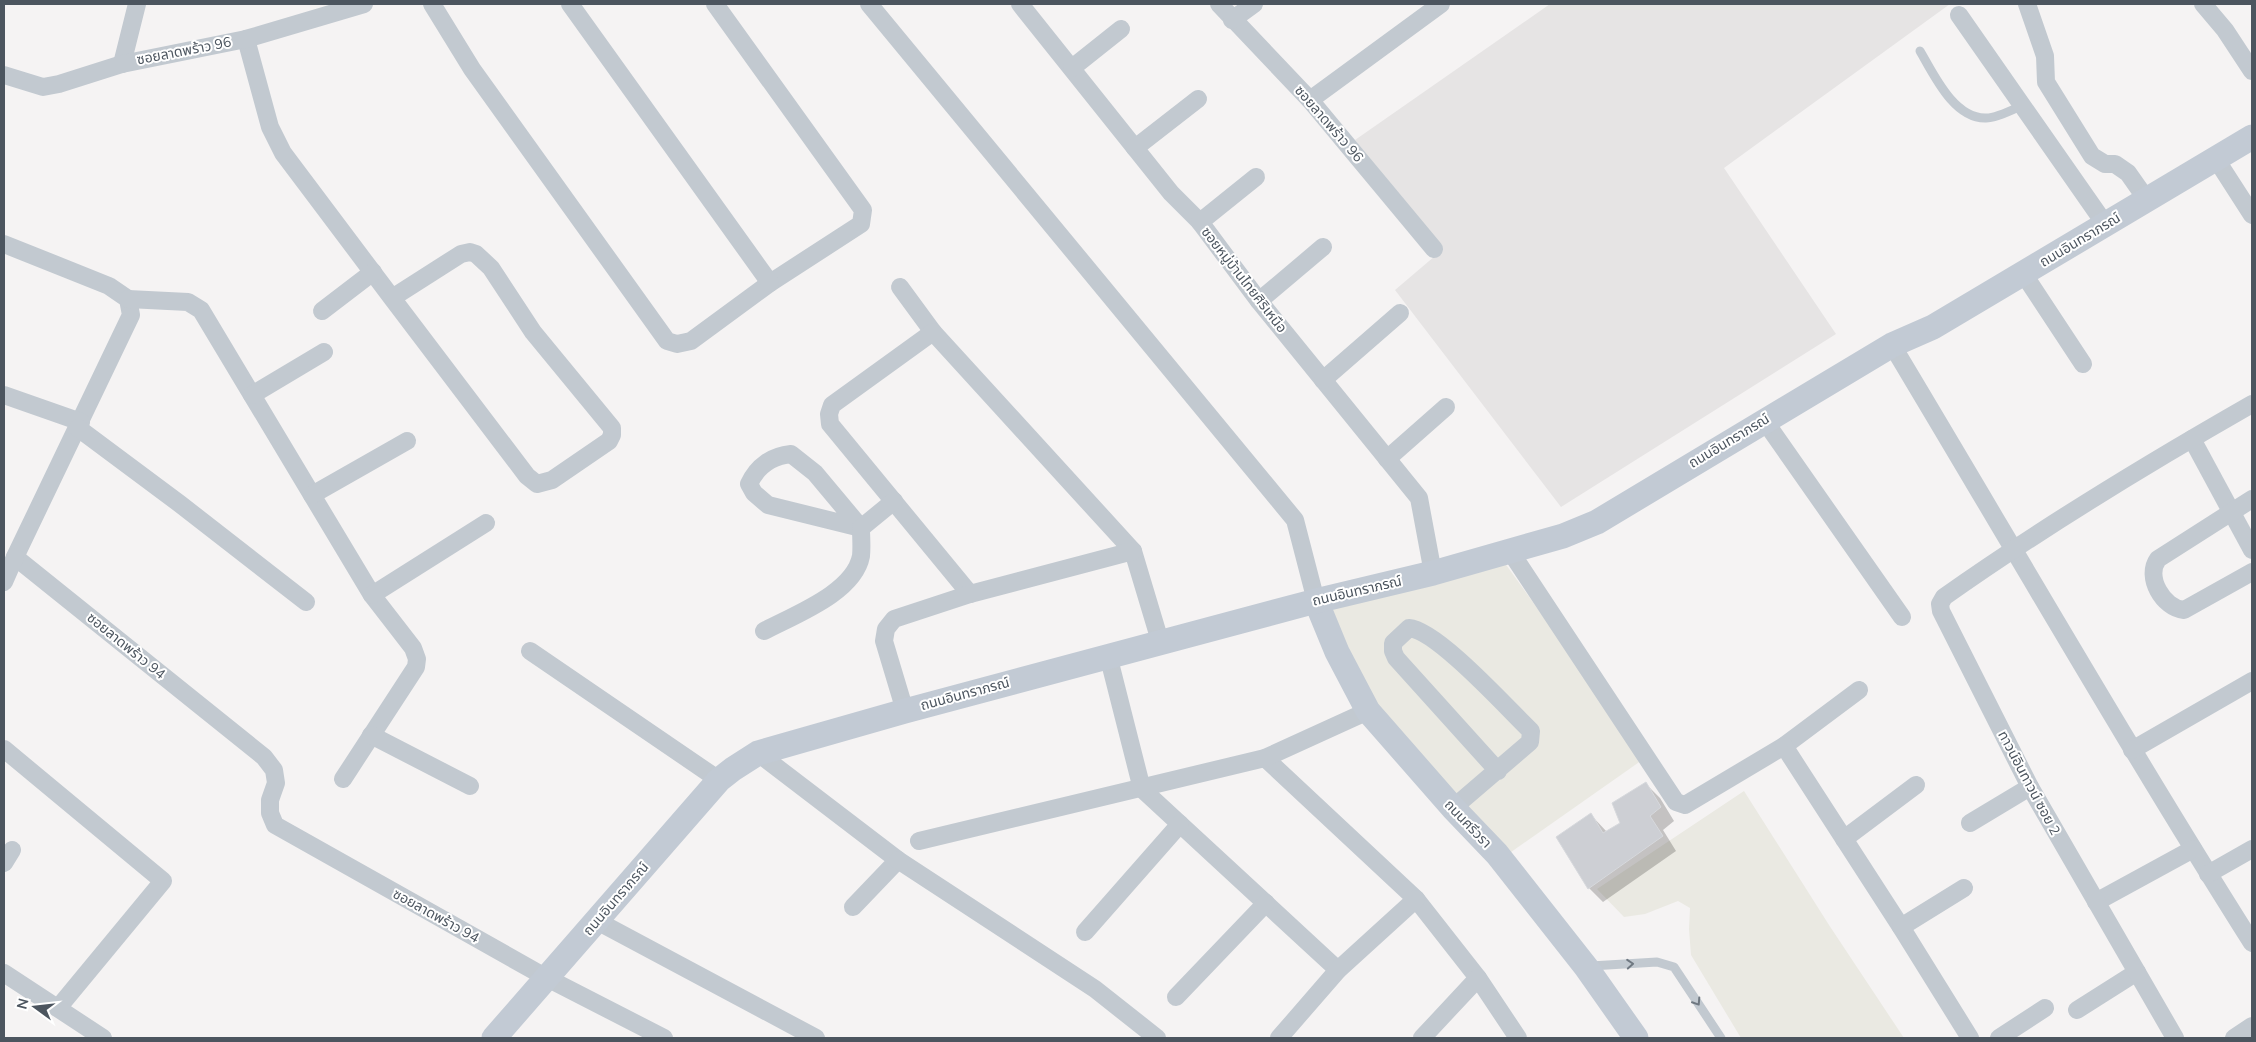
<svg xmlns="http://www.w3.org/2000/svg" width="2256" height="1042" viewBox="0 0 2256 1042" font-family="'Nunito Sans','Noto Sans Thai',sans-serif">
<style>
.commercial{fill:#eae9e2}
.education{fill:#e6e4e4}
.shadow{fill:#0003}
.building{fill:#cdcfd4;stroke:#d7d9dd}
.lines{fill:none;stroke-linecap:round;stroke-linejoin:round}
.lane{stroke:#c2c9d0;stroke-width:9}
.street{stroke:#c2c9d0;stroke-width:18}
.secondary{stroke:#c2cad4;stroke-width:25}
.oneway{stroke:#6f7881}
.labels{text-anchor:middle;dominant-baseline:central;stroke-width:4;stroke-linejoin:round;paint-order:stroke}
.street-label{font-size:14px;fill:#4c555f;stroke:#fff}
</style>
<rect width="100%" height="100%" fill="#f5f3f3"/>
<!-- commercial -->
<g class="commercial">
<path d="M1499,555L1645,758L1504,857L1350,698L1313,600Z"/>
<path d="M1744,791L1829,925L1904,1038H1741L1691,955L1689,929L1690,908L1678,901L1645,914L1624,917L1597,889Z"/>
</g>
<!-- education -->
<path class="education" d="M1550,4H1950L1724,168L1836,334L1561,507L1395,290L1442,250L1355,140Z"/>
<!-- shadow -->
<path class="shadow" d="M1646,784L1660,798L1674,821L1663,830L1676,851L1603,902L1589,888L1591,815L1607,832L1622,823Z"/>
<!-- building -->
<path class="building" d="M1646,782L1661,807L1650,816L1663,836L1588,889L1556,837L1591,813L1603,833L1620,823L1612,803Z"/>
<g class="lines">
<!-- lane -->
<g class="lane">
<path d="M1920,51C1934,75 1954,119 1986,118C1997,118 2012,110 2023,105"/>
<path d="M1591,966L1657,962L1674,967L1721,1038"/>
</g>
<!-- street -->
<g class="street">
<path d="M432,4L472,69L667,341L677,344L691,341L770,283L861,224L863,210L715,4"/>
<path d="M570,4L770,283"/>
<path d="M869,4L1295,520L1316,601"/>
<path d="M1020,4L1171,193L1200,222L1259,301L1419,498L1433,573"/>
<path d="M1219,4L1310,100L1434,249"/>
<path d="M2027,4L2045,56L2046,82L2092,156L2105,164H2115L2128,173L2147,200"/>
<path d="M2203,4L2225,30L2252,71"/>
<path d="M1959,15L2105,224"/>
<path d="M1232,20L1254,4"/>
<path d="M246,39L270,127L283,153L392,298L527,476L537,484L552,480L609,441L612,435V428L533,332L491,268L476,254L470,252L461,254L392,298"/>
<path d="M122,64L137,4"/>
<path d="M1072,68L1121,29"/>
<path d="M4,75L43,87L59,84L122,64L246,39L364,4"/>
<path d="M1310,100L1441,4"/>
<path d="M1135,148L1198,99"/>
<path d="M2216,159L2252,215"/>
<path d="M1200,222L1256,177"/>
<path d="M4,244L109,286L128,299L131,315L15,557L264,757L274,770L276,783L270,800V813L275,825L547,978L664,1038"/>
<path d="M2023,273L2083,364"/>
<path d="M900,287L933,332"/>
<path d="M128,299L188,302L201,310L372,595L413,648L417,659L416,667L343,779"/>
<path d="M1259,301L1323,247"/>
<path d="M322,311L373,272"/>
<path d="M1892,345C2012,545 2128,747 2252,943"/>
<path d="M1323,380L1400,313"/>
<path d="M4,395L81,422"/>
<path d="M252,395L324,352"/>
<path d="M1764,420L1902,617"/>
<path d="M78,428L180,504L306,602"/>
<path d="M2192,439L2252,550"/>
<path d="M791,454L815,473L861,528L768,505L754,493L749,484C757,466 772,456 791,454Z"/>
<path d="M1387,459L1446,407"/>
<path d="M312,495L407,441"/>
<path d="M2252,499L2158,559C2145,577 2163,608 2184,610L2252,572"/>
<path d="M1510,551L1676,802L1685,805L1784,746L1859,690"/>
<path d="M4,582L15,557"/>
<path d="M970,594L830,424L829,414L832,405L933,332L1133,551L1160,641"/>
<path d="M372,595L486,523"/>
<path d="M764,631C794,615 854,593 861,556C862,547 861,537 861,528L894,501"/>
<path d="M530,651L719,780"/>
<path d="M1108,655L1142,789L1338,970"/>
<path d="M905,711L884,641L886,629L894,619L970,594L1133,551"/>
<path d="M371,735L470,786"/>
<path d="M1784,746L1901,927L1970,1038"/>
<path d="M4,749L163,881L58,1008"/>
<path d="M2132,750L2252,681"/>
<path d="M758,753L898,860L853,907"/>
<path d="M1265,758L1416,899L1478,978L1518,1038"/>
<path d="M1453,808L1530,742L1531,731C1508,709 1437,630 1409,628L1393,643V651L1396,658L1498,771"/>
<path d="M1970,823L2030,787"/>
<path d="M1844,839L1916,785"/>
<path d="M919,841L1265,758L1368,711"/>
<path d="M898,860L1095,989L1157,1038"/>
<path d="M4,863L12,850"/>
<path d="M2208,874L2252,849"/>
<path d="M2096,902L2193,849"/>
<path d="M597,921L816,1038"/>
<path d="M1901,927L1964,888"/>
<path d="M1085,932L1180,824"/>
<path d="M4,973L103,1038"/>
<path d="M1176,997L1266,903"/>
<path d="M2077,1010L2137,972"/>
<path d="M1279,1038L1338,970L1416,899"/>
<path d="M1422,1038L1478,978"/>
<path d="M1999,1038L2045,1008"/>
<path d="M2175,1038L2030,787L1941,611L1940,604L1944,597C2043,527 2147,464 2252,404"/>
<path d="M2234,1038L2252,1026"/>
</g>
<!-- secondary -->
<g class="secondary">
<path d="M1316,601L1337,652L1368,711L1453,808L1497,854L1586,967L1636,1038"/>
<path d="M494,1038L719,780L733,769L758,753L905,711L1316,601L1433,573L1563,536L1597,522L1892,345L1933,327L2252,137"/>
</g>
</g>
<!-- one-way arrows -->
<defs><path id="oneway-chevron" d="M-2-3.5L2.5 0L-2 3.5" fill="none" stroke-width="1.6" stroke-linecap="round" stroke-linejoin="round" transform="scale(1.25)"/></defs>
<g class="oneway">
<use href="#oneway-chevron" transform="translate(1630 964) rotate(-4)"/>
<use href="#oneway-chevron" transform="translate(1697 1002) rotate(57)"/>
</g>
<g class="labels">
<!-- street labels -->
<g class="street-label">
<text transform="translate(184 51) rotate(-11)">ซอยลาดพร้าว 96</text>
<text transform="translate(1329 124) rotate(49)">ซอยลาดพร้าว 96</text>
<text transform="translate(2080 240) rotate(-31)">ถนนอินทราภรณ์</text>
<text transform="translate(1244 280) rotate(52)">ซอยหมู่บ้านไทยศิริเหนือ</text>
<text transform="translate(1729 441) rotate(-31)">ถนนอินทราภรณ์</text>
<text transform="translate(1357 591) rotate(-13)">ถนนอินทราภรณ์</text>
<text transform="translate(126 646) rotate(39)">ซอยลาดพร้าว 94</text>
<text transform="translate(965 694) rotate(-15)">ถนนอินทราภรณ์</text>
<text transform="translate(2029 783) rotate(62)">ทาวน์อินทาวน์ ซอย 2</text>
<text transform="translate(1468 824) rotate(46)">ถนนศรีวรา</text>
<text transform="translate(616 899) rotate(-49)">ถนนอินทราภรณ์</text>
<text transform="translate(436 916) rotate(29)">ซอยลาดพร้าว 94</text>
</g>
</g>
<!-- border -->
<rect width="2256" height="1042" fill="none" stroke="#4c555f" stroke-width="10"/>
<!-- north arrow -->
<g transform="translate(35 1007) rotate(285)" stroke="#ffffff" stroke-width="4" paint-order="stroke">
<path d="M0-4L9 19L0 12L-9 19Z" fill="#4c555f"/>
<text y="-8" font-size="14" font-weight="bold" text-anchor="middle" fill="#4c555f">N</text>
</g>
</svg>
